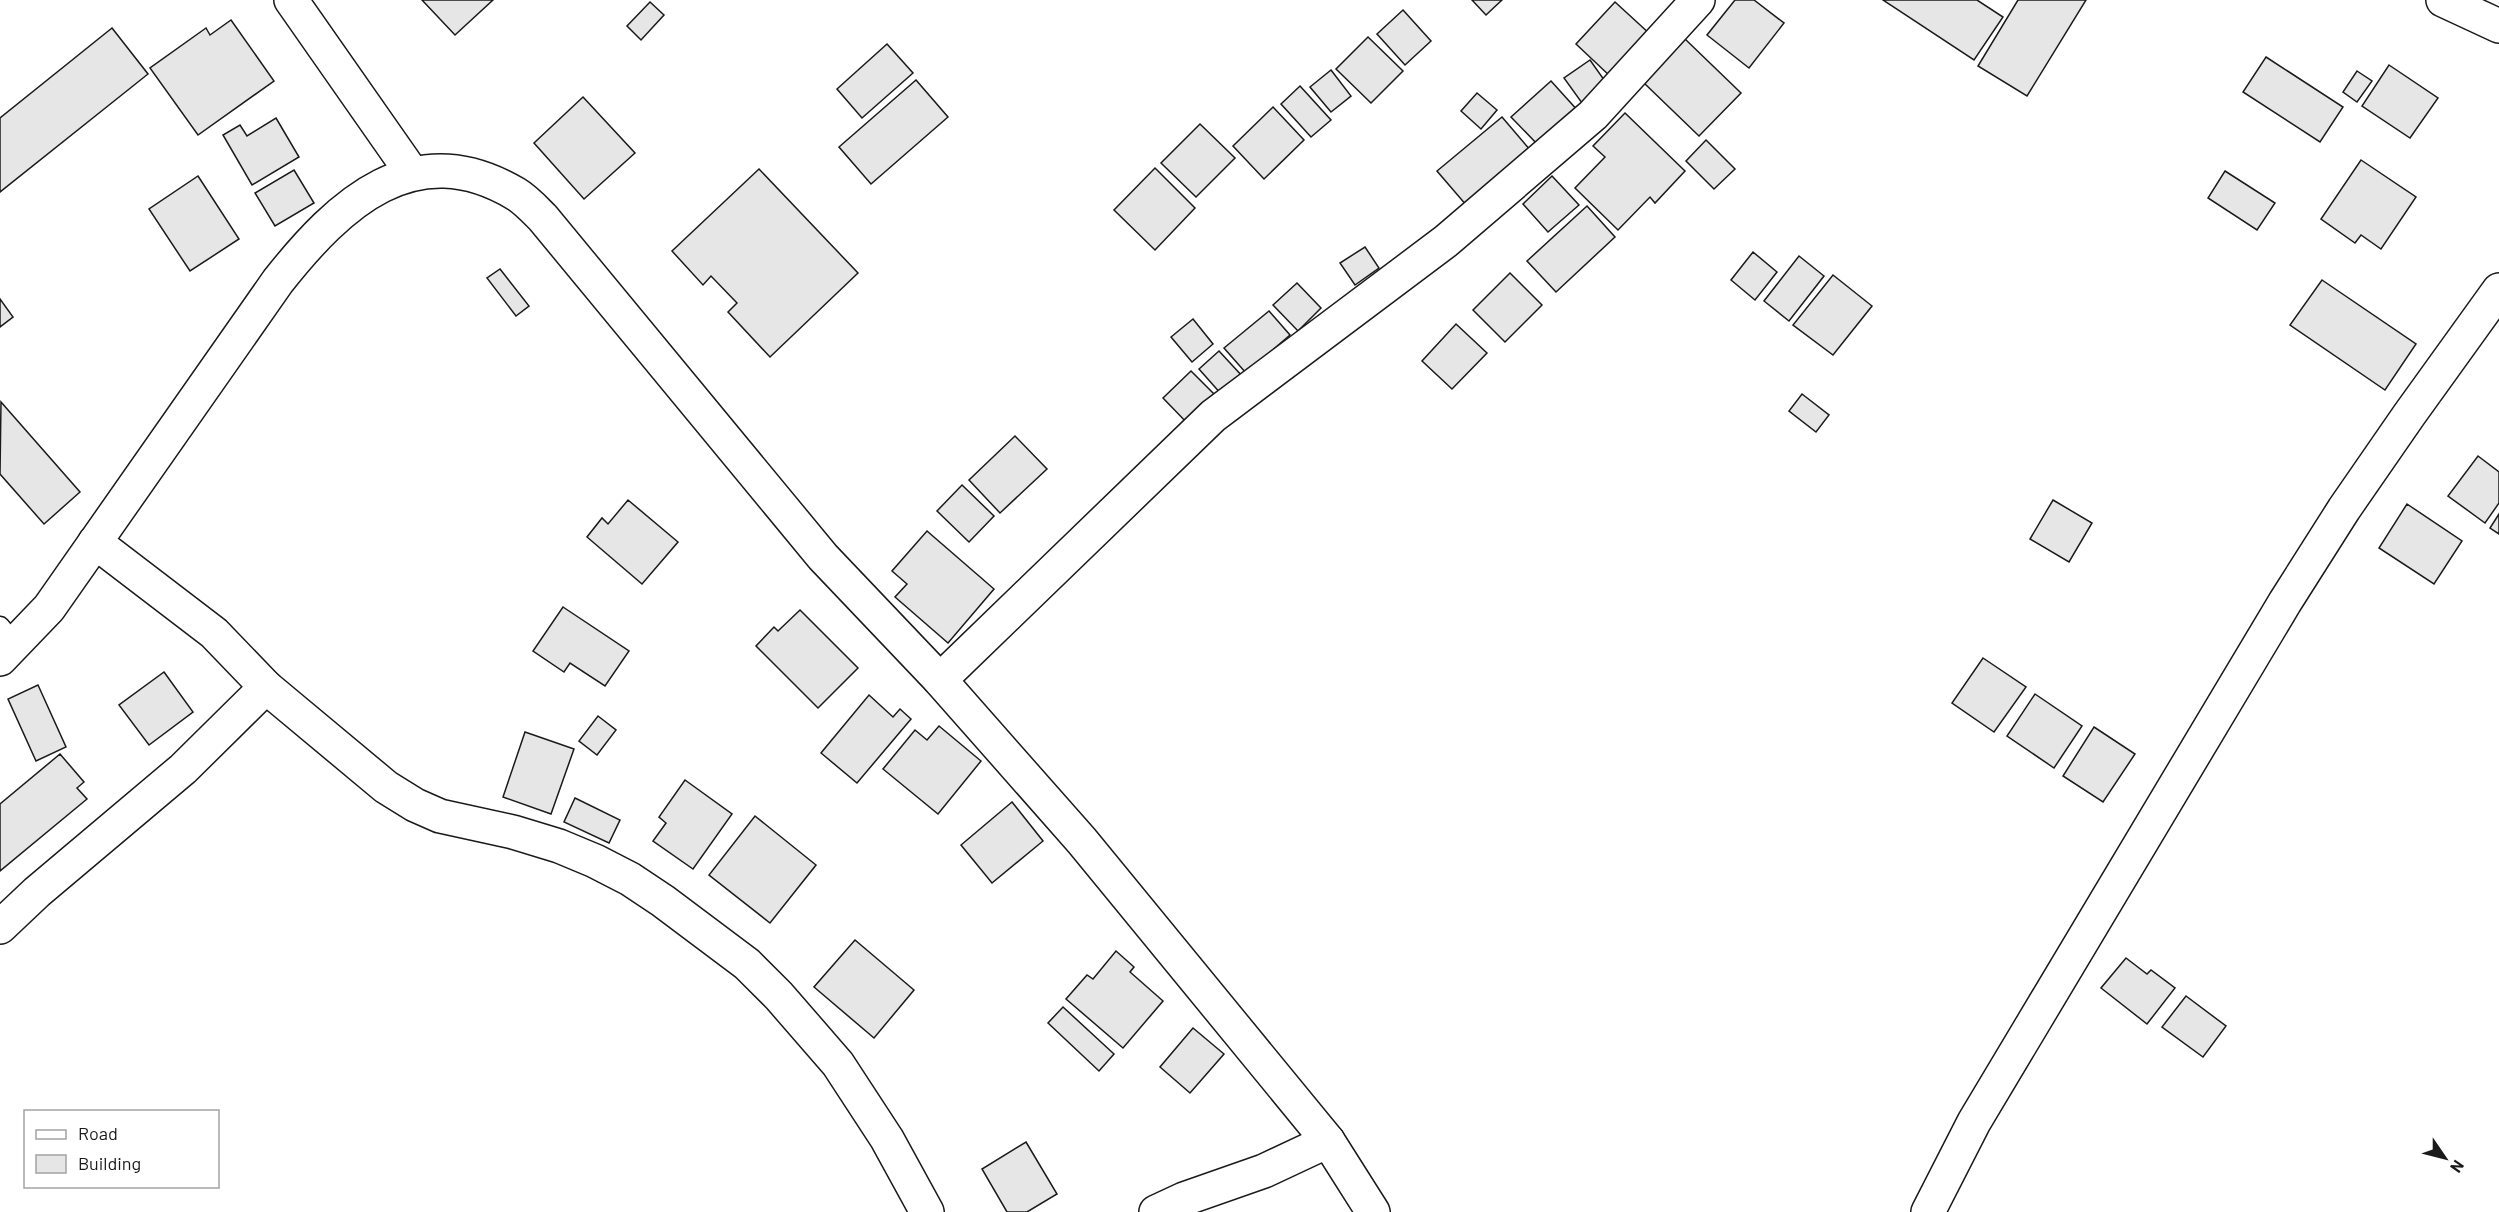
<svg xmlns="http://www.w3.org/2000/svg" width="2499" height="1212" viewBox="0 0 2499 1212" font-family="Barlow,sans-serif">
<style>
.building{fill:#e6e6e6;stroke:#1a1a1a;stroke-width:1.5}
.lines{fill:none;stroke-linecap:round;stroke-linejoin:round}
.service-casing{stroke:#1a1a1a;stroke-width:21}
.minor-casing{stroke:#1a1a1a;stroke-width:36}
.tertiary-casing{stroke:#1a1a1a;stroke-width:36}
.service{stroke:#fff;stroke-width:18}
.minor{stroke:#fff;stroke-width:33}
.tertiary{stroke:#fff;stroke-width:33}
</style>
<rect width="100%" height="100%" fill="#fff"/>
<!-- building -->
<g class="building">
<path d="M422,0H493L455,35Z"/>
<path d="M1472,0H1502L1486,15Z"/>
<path d="M1735,0H1754L1784,23L1749,68L1707,35Z"/>
<path d="M1883,0H1977L2003,17L1974,60Z"/>
<path d="M2018,0H2086L2027,96L1978,66Z"/>
<path d="M650,2L664,15L641,40L627,26Z"/>
<path d="M1615,2L1651,35L1611,77L1576,44Z"/>
<path d="M1403,10L1431,41L1405,65L1377,34Z"/>
<path d="M231,20L274,81L198,135L150,68L206,28L210,35Z"/>
<path d="M112,28L148,74L0,192V118Z"/>
<path d="M1368,37L1403,71L1371,103L1336,69Z"/>
<path d="M1685,39L1741,93L1699,136L1644,83Z"/>
<path d="M887,44L913,73L862,118L837,89Z"/>
<path d="M2266,57L2343,107L2320,142L2243,92Z"/>
<path d="M1590,60L1607,84L1582,103L1564,78Z"/>
<path d="M2389,65L2438,98L2410,138L2362,106Z"/>
<path d="M1331,70L1351,96L1331,112L1310,87Z"/>
<path d="M2357,71L2372,81L2357,102L2343,92Z"/>
<path d="M916,80L948,117L871,184L839,147Z"/>
<path d="M1551,81L1579,112L1540,147L1511,117Z"/>
<path d="M1300,86L1331,120L1311,137L1281,104Z"/>
<path d="M1477,93L1497,110L1481,129L1461,111Z"/>
<path d="M583,97L635,153L584,199L534,143Z"/>
<path d="M1273,107L1304,140L1264,179L1233,146Z"/>
<path d="M1625,113L1685,171L1655,203L1650,197L1618,230L1575,188L1605,157L1593,146Z"/>
<path d="M1502,117L1531,151L1467,206L1437,171Z"/>
<path d="M276,118L299,157L252,185L223,135L240,125L247,136Z"/>
<path d="M1200,124L1235,158L1196,197L1161,163Z"/>
<path d="M1706,140L1735,169L1714,189L1686,161Z"/>
<path d="M2361,160L2416,197L2381,249L2361,235L2355,243L2321,219Z"/>
<path d="M1155,168L1195,208L1155,250L1114,210Z"/>
<path d="M759,169L858,273L770,357L728,312L737,303L711,276L703,285L672,251Z"/>
<path d="M294,170L314,203L275,226L255,193Z"/>
<path d="M2225,171L2275,203L2257,230L2208,198Z"/>
<path d="M198,176L239,239L190,271L149,209Z"/>
<path d="M1552,176L1579,205L1548,232L1523,204Z"/>
<path d="M1587,206L1615,237L1556,292L1527,261Z"/>
<path d="M1365,247L1379,268L1355,285L1340,263Z"/>
<path d="M1753,252L1777,272L1755,300L1731,280Z"/>
<path d="M1799,256L1824,276L1789,321L1764,301Z"/>
<path d="M500,269L529,306L516,316L487,278Z"/>
<path d="M1510,273L1542,305L1505,342L1473,310Z"/>
<path d="M1833,275L1872,306L1833,355L1793,325Z"/>
<path d="M2322,280L2416,344L2385,390L2290,325Z"/>
<path d="M1297,283L1321,308L1298,331L1273,305Z"/>
<path d="M0,299L13,317L0,327Z"/>
<path d="M1269,311L1290,335L1246,373L1224,348Z"/>
<path d="M1193,319L1213,344L1192,362L1171,337Z"/>
<path d="M1456,324L1487,353L1452,389L1422,361Z"/>
<path d="M1219,351L1243,377L1222,395L1199,369Z"/>
<path d="M1191,371L1218,398L1190,426L1163,398Z"/>
<path d="M1802,394L1829,415L1816,432L1789,411Z"/>
<path d="M1,402L80,492L44,524L0,474Z"/>
<path d="M1015,436L1047,469L1000,513L969,480Z"/>
<path d="M2478,456L2499,472V503L2485,523L2448,496Z"/>
<path d="M962,485L994,516L969,542L937,511Z"/>
<path d="M628,500L678,542L642,584L587,537L602,518L608,524Z"/>
<path d="M2053,500L2092,523L2069,562L2030,539Z"/>
<path d="M2407,504L2462,541L2434,584L2379,548Z"/>
<path d="M2499,514V534L2490,528Z"/>
<path d="M927,531L994,589L948,643L895,597L907,584L892,571Z"/>
<path d="M563,607L629,651L605,686L570,663L564,672L533,651Z"/>
<path d="M800,610L858,668L818,708L756,646L774,627L778,631Z"/>
<path d="M1983,658L2026,687L1994,732L1952,703Z"/>
<path d="M164,672L193,712L149,745L119,705Z"/>
<path d="M38,685L66,747L36,761L8,699Z"/>
<path d="M2035,694L2082,726L2054,768L2007,736Z"/>
<path d="M869,695L893,717L900,709L911,719L857,783L821,753Z"/>
<path d="M598,716L616,730L597,755L579,741Z"/>
<path d="M939,726L981,761L938,814L883,769L915,730L927,740Z"/>
<path d="M2094,727L2135,754L2103,802L2063,776Z"/>
<path d="M525,732L574,749L551,814L503,797Z"/>
<path d="M60,754L84,782L77,788L87,799L0,871V804Z"/>
<path d="M685,780L732,814L693,869L653,841L666,823L659,817Z"/>
<path d="M575,798L620,820L609,843L564,822Z"/>
<path d="M1012,802L1043,841L992,883L961,845Z"/>
<path d="M755,816L816,865L770,923L709,875Z"/>
<path d="M855,940L914,990L874,1038L814,987Z"/>
<path d="M1116,951L1134,967L1130,972L1163,1001L1123,1048L1066,999L1087,975L1093,979Z"/>
<path d="M2126,958L2147,974L2151,970L2175,988L2147,1024L2101,988Z"/>
<path d="M2186,996L2226,1026L2203,1057L2162,1027Z"/>
<path d="M1063,1007L1114,1054L1099,1071L1048,1023Z"/>
<path d="M1193,1028L1224,1054L1190,1093L1160,1067Z"/>
<path d="M1026,1142L1057,1194L1027,1212H1007L982,1169Z"/>
</g>
<g class="lines">
<!-- service casing -->
<g class="service-casing">
<path id="service" d="M0,626L16,645"/>
</g>
<!-- minor casing -->
<g class="minor-casing">
<g id="minor">
<path d="M95,542L214,633L266,687L386,787L415,805L440,816L513,832L559,846L595,861L630,879L663,901L747,964L779,996L838,1064L887,1139L927,1212"/>
<path d="M940,680L1213,416L1446,241L1593,115L1698,0"/>
<path d="M0,927L37,892L183,769L266,687"/>
<path d="M1156,1212L1184,1199L1264,1171L1328,1141"/>
</g>
</g>
<!-- tertiary casing -->
<g class="tertiary-casing">
<g id="tertiary">
<path d="M291,0L412,173"/>
<path d="M2443,0L2499,26"/>
<path d="M0,659L49,608L278,281C339,204 414,133 516,194C526,200 535,210 543,218L823,557L940,680L1082,841L1328,1141L1373,1212"/>
<path d="M1928,1212L1974,1122L2285,602L2344,509L2409,415L2499,290"/>
</g>
</g>
<!-- service -->
<use href="#service" class="service"/>
<!-- minor -->
<use href="#minor" class="minor"/>
<!-- tertiary -->
<use href="#tertiary" class="tertiary"/>
</g>
<!-- legend -->
<rect x="24" y="1110" width="195" height="78" fill="#ffffff" stroke="#a3a3a3" stroke-width="1.5"/>
<rect x="36" y="1130" width="30" height="9" fill="#ffffff" stroke="#a3a3a3" stroke-width="1.5"/>
<text x="78" y="1140" font-size="18" fill="#1a1a1a">Road</text>
<rect x="36" y="1155" width="30" height="18" fill="#e6e6e6" stroke="#a3a3a3" stroke-width="1.5"/>
<text x="78" y="1170" font-size="18" fill="#1a1a1a">Building</text>
<!-- north arrow -->
<g transform="translate(2445 1158) rotate(125)" stroke="#ffffff" stroke-width="4.5" paint-order="stroke">
<path d="M0-4.5L10 22L0 15L-10 22Z" fill="#1a1a1a"/>
<text y="-9" font-size="16" font-weight="bold" text-anchor="middle" fill="#1a1a1a">N</text>
</g>
</svg>
